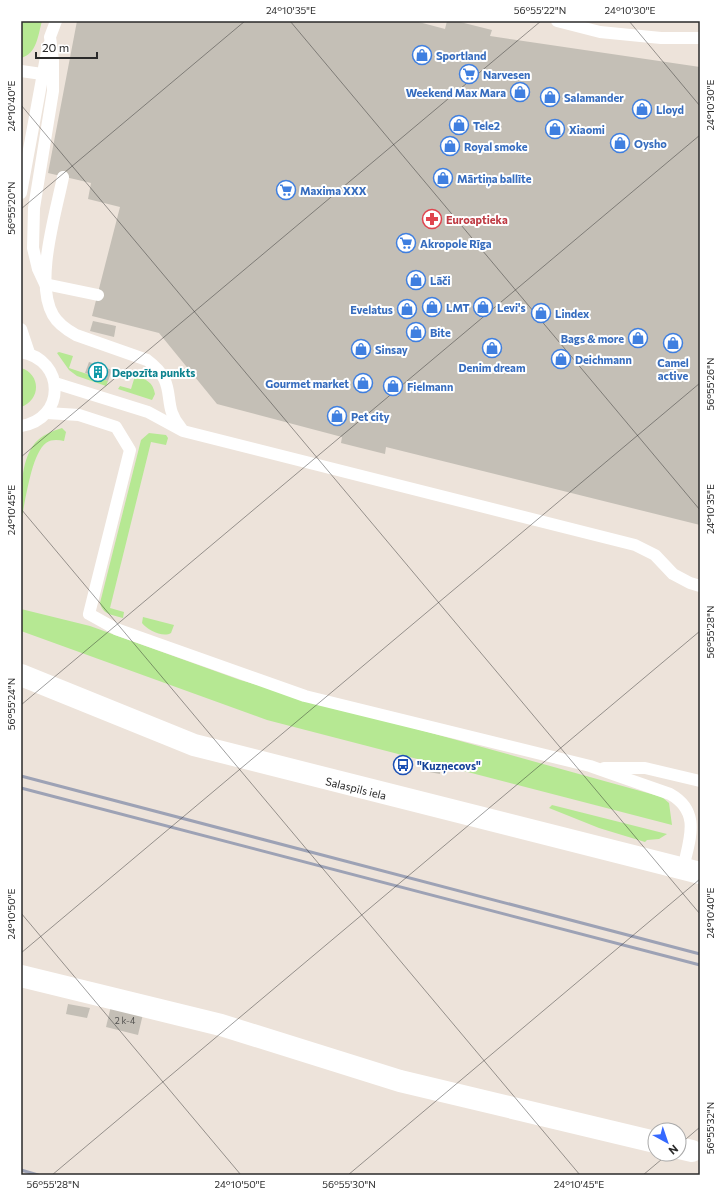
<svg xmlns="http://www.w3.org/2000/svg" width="721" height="1196" viewBox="0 0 721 1196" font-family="Commissioner,sans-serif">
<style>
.green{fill:#b6e893}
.building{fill:#c4bfb6}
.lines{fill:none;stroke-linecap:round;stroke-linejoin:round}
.service{stroke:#fff;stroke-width:12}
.minor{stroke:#fff;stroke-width:22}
.tertiary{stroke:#fff;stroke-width:22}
.rail{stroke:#9da2b5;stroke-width:3}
.ticks{fill:none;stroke:#2a2a2a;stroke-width:1;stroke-opacity:0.45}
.labels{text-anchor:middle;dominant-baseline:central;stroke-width:4;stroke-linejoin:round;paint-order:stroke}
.number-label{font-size:9px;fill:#504f4d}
.shop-label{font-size:11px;font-weight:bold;fill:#366cbe;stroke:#fff;text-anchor:start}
.health-label{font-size:11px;font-weight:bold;fill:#be3a42;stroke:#fff;text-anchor:start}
.culture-label{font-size:11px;font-weight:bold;fill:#0d838f;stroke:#fff;text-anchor:start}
.transit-label{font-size:11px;font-weight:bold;fill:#164399;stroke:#fff;text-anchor:start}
.street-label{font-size:11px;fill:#2a2a2a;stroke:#fff}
.neatline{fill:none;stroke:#2a2a2a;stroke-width:1.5}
.ticks-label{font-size:10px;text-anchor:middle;fill:#2a2a2a}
</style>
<rect width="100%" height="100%" fill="#ede3da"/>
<!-- green -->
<g class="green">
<path d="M21,21H42C38,35 37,54 21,58Z"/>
<path d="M59,352L73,356L69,368L108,381L106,386L77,376L69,370L57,353Z"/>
<path d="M21,368C41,374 41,400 21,407Z"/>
<path d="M135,376C146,379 153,382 155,394L152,400L118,389L120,386L131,389Z"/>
<path d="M62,428L66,432L64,441C58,440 52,439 46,443C31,454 25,504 21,522C21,500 19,462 35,443C42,435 52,431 62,428Z"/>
<path d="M149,433L166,435L168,438L166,445L151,442L110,608L124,612L123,618C113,615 103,615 100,603L141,440Z"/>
<path d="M21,609L90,626L240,680L662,797L669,803L672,825L267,720L21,631Z"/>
<path d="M143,617L174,625L171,633C163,638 147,630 142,623Z"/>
<path d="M552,805L667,834L659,839L647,840L645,842L599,828L549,808Z"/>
</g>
<!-- building -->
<g class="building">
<path d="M77,21H415L445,29L447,21H456L492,30L490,36L700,67V525L386,447L385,454L341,443L342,437L217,404L159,333L92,316L120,207L88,199L91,183L48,173Z"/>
<path d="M93,321L116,326L114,337L90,331Z"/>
<path d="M89,362L112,370L108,381L85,373Z"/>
<path d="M430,768L440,770V774L429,772Z"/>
<path d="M68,1004L90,1008L87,1018L66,1014Z"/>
<path d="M111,1006L143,1014L138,1035L106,1027Z"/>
</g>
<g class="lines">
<!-- service -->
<g class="service">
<path d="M56,21L50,37L53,60V91L34,208L33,248L38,269L45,284L98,295"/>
<path d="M557,21L600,32L661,38H700"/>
<path d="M21,71L42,74"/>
<path d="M63,177C56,213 34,282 53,315C58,324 67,330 76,335L147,360C181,385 159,403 181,428"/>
<path d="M21,193L48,46"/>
<path d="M21,329L29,353"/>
<path d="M21,352C66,360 66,419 21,426"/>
<path d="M55,383L148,412L183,431L635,545L655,555L673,574L690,583L700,586"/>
<path d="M47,413L79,415L116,427L130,450L89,614L116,629L305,696L590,766L670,794C702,812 689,840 683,869"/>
<path d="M604,768H645L700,781"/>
</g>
<!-- minor -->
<g class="minor">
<path d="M21,976L221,1025L400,1081L655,1142"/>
<path d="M679,1148L692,1151"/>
</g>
<!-- tertiary -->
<path class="tertiary" d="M21,675L194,745L700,873"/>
<!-- rail -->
<g class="rail">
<path d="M21,776L700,954"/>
<path d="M21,788L700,965"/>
<path d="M21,1170L38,1175"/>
</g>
</g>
<!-- ticks -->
<path class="ticks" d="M290,21L700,510M629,21L700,106M21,105L700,914M21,209L245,21M21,457L541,21M21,509L580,1175M21,705L700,135M21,913L241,1175M21,953L700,383M679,1145L700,1127M52,1175L700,631M348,1175L700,879M643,1175L668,1154"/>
<!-- icons -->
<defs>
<g id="shop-ring" transform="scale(1)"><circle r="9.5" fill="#fff" stroke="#3f7fe0" stroke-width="1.5"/><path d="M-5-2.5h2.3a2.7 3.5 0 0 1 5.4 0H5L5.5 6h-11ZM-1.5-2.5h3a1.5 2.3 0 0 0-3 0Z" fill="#3f7fe0"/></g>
<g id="supermarket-ring" transform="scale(1)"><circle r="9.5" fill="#fff" stroke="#3f7fe0" stroke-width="1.5"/><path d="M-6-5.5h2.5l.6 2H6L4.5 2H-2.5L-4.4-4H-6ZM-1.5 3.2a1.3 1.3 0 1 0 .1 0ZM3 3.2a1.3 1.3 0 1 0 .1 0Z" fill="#3f7fe0"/></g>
<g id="pharmacy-ring" transform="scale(1)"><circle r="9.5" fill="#fff" stroke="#e0444e" stroke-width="1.5"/><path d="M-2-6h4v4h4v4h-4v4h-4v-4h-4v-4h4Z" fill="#e0444e"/></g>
<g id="building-ring" transform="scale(1)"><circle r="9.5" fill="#fff" stroke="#0f9aa8" stroke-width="1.5"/><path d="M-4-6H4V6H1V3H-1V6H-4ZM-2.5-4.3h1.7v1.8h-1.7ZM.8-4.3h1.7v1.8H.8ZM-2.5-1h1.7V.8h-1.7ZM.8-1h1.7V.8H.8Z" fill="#0f9aa8"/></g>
<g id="bus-ring" transform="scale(1)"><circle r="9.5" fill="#fff" stroke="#1a4fb4" stroke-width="1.5"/><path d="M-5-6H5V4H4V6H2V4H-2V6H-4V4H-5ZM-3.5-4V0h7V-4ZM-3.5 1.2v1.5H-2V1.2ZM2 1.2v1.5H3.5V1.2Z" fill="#1a4fb4"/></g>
</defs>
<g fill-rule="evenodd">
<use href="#shop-ring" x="422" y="55"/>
<use href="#supermarket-ring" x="469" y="74"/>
<use href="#shop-ring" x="520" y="92"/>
<use href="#shop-ring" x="550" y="97"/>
<use href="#shop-ring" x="642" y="109"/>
<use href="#shop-ring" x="459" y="125"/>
<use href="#shop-ring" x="555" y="129"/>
<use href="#shop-ring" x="620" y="143"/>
<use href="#shop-ring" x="450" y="146"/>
<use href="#shop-ring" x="443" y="178"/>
<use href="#supermarket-ring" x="286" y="190"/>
<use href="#pharmacy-ring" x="432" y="219"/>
<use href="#supermarket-ring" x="406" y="243"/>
<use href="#shop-ring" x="416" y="280"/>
<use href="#shop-ring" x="432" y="307"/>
<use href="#shop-ring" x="483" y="307"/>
<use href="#shop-ring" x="407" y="309"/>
<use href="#shop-ring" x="541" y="313"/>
<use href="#shop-ring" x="416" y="332"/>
<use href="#shop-ring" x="638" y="338"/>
<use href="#shop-ring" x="673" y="343"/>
<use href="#shop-ring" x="492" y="348"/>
<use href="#shop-ring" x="361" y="349"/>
<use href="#shop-ring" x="561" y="359"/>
<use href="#building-ring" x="98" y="372"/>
<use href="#shop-ring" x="363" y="383"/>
<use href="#shop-ring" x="393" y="386"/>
<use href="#shop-ring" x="337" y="416"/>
<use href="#bus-ring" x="403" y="765"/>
</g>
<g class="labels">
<!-- number labels -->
<g class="number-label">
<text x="125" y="1020">2 k-4</text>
</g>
<!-- shop labels -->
<g class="shop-label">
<text x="436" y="55">Sportland</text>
<text x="483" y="74">Narvesen</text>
<text x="506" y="92" text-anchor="end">Weekend Max Mara</text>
<text x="564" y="97">Salamander</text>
<text x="656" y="109">Lloyd</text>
<text x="473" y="125">Tele2</text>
<text x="569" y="129">Xiaomi</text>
<text x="634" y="143">Oysho</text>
<text x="464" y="146">Royal smoke</text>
<text x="457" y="178">Mārtiņa ballīte</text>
<text x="300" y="190">Maxima XXX</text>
<text x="420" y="243">Akropole Rīga</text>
<text x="430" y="280">Lāči</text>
<text x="446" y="307">LMT</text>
<text x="497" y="307">Levi's</text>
<text x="393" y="309" text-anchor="end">Evelatus</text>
<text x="555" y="313">Lindex</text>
<text x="430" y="332">Bite</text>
<text x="624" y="338" text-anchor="end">Bags &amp; more</text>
<text x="375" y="349">Sinsay</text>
<text x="575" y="359">Deichmann</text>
<text x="673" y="362" text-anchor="middle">Camel<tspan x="673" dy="13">active</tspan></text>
<text x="492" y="367" text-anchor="middle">Denim dream</text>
<text x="349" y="383" text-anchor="end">Gourmet market</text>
<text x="407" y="386">Fielmann</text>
<text x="351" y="416">Pet city</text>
</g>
<!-- health labels -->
<g class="health-label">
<text x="446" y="219">Euroaptieka</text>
</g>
<!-- culture labels -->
<g class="culture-label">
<text x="112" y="372">Depozīta punkts</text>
</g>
<!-- transit labels -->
<g class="transit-label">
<text x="417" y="765">"Kuzņecovs"</text>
</g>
<!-- street labels -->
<g class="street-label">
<text transform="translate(356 788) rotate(14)">Salaspils iela</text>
</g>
</g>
<!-- border -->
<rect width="721" height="1196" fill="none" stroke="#ffffff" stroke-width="44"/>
<!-- north arrow -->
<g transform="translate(667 1142) rotate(140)"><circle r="19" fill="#ffffff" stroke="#aaaaaa"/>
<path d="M0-3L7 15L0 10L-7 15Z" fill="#3569ff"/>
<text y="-6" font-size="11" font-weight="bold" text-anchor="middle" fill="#2a2a2a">N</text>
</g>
<!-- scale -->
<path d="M36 52v6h61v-6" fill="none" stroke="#2a2a2a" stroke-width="2"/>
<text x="42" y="52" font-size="12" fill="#2a2a2a" stroke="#ffffff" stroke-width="3" paint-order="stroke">20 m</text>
<rect x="22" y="22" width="677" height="1152" class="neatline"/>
<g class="ticks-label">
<text x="291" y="14">24°10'35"E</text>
<text x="540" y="14">56°55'22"N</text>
<text x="630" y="14">24°10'30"E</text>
<text transform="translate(710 105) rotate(-90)" y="4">24°10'30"E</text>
<text transform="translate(11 106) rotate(-90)" y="4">24°10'40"E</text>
<text transform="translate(11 208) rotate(-90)" y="4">56°55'20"N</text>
<text transform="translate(710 384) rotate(-90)" y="4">56°55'26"N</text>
<text transform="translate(710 509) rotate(-90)" y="4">24°10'35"E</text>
<text transform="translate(11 510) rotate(-90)" y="4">24°10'45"E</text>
<text transform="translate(710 632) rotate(-90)" y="4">56°55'28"N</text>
<text transform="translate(11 704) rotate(-90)" y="4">56°55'24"N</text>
<text transform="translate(710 913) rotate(-90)" y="4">24°10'40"E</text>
<text transform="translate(11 914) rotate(-90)" y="4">24°10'50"E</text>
<text transform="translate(710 1128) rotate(-90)" y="4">56°55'32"N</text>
<text x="53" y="1188">56°55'28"N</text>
<text x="240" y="1188">24°10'50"E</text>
<text x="349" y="1188">56°55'30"N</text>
<text x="579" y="1188">24°10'45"E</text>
</g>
</svg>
